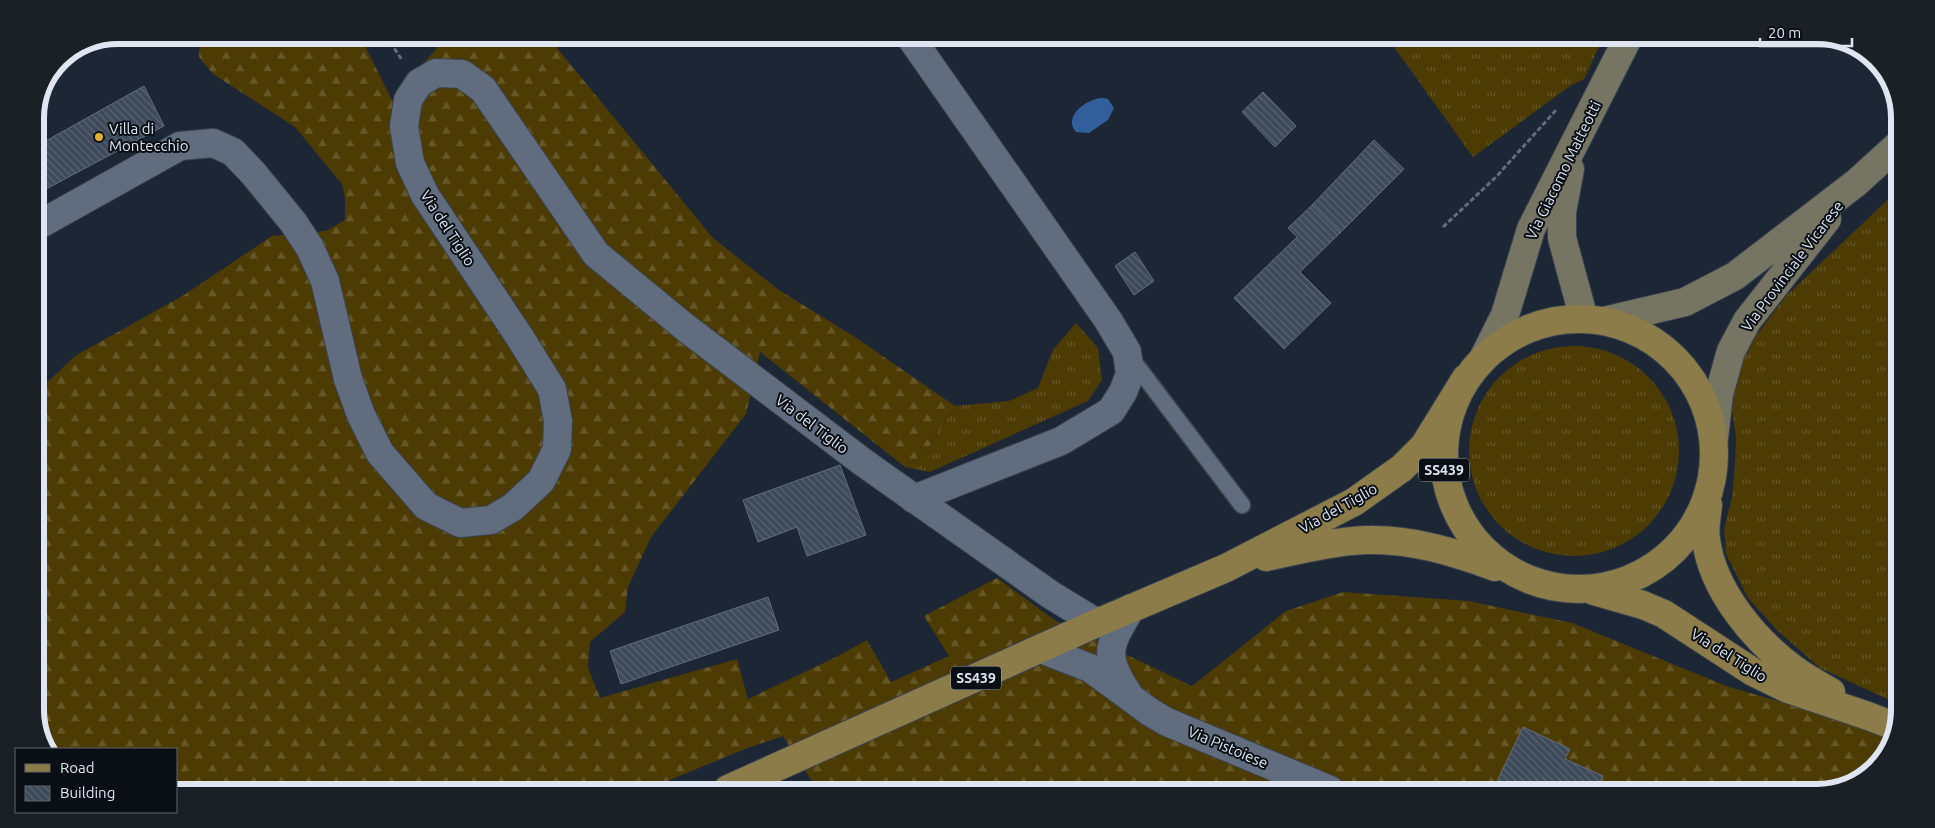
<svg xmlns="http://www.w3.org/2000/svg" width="1935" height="828" viewBox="0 0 1935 828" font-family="Ubuntu,sans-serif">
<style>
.grass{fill:url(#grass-tufts)}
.forest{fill:url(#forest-firs)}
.water{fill:#335e9c}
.building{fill:url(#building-back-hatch);stroke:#606c7e}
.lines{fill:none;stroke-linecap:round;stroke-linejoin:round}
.lane-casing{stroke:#3a434f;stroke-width:19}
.street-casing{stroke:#3a434f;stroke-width:30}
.secondary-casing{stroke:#3a434f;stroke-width:30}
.primary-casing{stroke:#3a434f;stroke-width:30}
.path{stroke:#646c7a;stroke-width:3;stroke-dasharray:5 2.5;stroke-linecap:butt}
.lane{stroke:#616d7e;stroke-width:16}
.street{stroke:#616d7e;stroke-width:28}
.secondary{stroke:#767463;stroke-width:28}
.primary{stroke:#8c7c49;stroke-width:28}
.poi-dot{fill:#ddb133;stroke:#0a0f15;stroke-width:2}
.labels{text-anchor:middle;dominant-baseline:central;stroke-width:4;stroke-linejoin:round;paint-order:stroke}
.shield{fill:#0a0f15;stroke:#a0a6af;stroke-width:1}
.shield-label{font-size:14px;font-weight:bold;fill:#e0e6f1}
.poi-label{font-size:15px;fill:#e0e6f1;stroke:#0a0f15;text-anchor:start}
.street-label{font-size:15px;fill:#e0e6f1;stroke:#0a0f15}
.rim{fill:none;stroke:#e0e6f1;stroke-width:6}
</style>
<defs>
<pattern id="grass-tufts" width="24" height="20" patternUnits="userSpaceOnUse" patternTransform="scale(1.25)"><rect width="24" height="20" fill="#4d3b04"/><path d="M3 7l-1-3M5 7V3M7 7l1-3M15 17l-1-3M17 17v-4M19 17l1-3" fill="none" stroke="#665729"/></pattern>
<pattern id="forest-firs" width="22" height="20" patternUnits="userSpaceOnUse" patternTransform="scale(1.25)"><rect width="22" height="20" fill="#4d3b04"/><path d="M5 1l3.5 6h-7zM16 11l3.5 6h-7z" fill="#665729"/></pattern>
<pattern id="building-back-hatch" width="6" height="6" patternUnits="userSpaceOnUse" patternTransform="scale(1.25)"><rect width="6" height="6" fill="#3e4959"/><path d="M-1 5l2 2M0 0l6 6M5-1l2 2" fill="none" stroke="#5a6371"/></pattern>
</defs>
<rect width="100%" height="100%" fill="#1c2635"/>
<!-- grass -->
<g class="grass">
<path d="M1389,40H1602L1584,79L1570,86L1473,157Z"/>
<path d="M1899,189L1894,702L1820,668L1777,630L1748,598L1726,554L1724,529L1732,497L1735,465L1736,437L1732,409L1733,378L1756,336L1786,296Z"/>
<path d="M1076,323L1098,348L1102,380L1088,401L930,472L905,467L928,449L955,406L1009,401L1038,388L1053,350Z"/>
<circle cx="1574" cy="451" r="105"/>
</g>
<!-- forest -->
<path class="forest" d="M200,35L360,36L392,100L442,42L452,36L548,37L713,238L779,290L858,339L955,406L928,449L905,467L760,352L746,414L651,537L628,587L625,612L590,642L588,668L600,698L737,659L748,699L832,659L867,640L891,682L949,656L924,616L997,578L1056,621L1192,686L1286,611L1343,592L1469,601L1572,623L1729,687L1870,727L1894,738V742L1863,779L1817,793L817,789L783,736L745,749L648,789L176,787V749H48L35,716V394L75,356L184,295L272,236L326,231L345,220V198L342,184L295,127L213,74L199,57Z"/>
<!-- water -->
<path class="water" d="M1102,98L1108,99L1114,108L1108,120L1089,133L1076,132C1062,116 1087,99 1102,98Z"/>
<!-- building -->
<g class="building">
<path d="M855,38H876L862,47Z"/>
<path d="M144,86L164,126L35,195V147Z"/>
<path d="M1263,92L1296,126L1275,147L1242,112Z"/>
<path d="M1374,140L1404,169L1340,233L1312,205Z"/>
<path d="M1312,205L1340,233L1300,272L1331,303L1284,349L1234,298L1297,237L1288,228Z"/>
<path d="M1135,252L1154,281L1134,295L1115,266Z"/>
<path d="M840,465L866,535L807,556L797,527L758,542L743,500Z"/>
<path d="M768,597L779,630L621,684L610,651Z"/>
<path d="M1523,727L1570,749L1565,759L1603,776L1595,792H1492Z"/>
</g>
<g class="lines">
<!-- lane casing -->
<g class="lane-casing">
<path id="lane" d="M1130,357L1242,505"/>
</g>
<!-- street casing -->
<g class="street-casing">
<g id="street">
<path d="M911,38L1108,320L1127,352L1130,374L1123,392L1111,411L1061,441L914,499"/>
<path d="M35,227L180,146L213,143L233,152L253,173L293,222L310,248L325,281L348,379L361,415L380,453L426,506L460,523L491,520L513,507L541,481L557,449L558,421L552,389L519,336L425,195L410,163L404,126L408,100L419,83L436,73L462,74L483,89L596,254L686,328L864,463L1051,595L1097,623"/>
<path d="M1041,649L1090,668L1150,712L1167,722L1330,790"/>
<path d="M1127,692C1102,654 1109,645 1131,608"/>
</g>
</g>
<!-- secondary casing -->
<g class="secondary-casing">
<g id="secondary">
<path d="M1570,169L1562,212V238L1584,319"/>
<path d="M1604,321L1685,302L1735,276L1856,183L1900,143"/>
<path d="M1484,357L1505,315L1531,229L1627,40"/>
<path d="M1714,439L1719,394L1731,351L1747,321L1827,219"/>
</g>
</g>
<!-- primary casing -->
<g class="primary-casing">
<g id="primary">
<circle cx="1579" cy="454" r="135"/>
<path d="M1708,505C1707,516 1704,529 1706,539C1712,590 1755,641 1795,670C1806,678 1819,685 1831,692"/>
<path d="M1266,557C1299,550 1333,541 1368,540C1412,539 1454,552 1495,567"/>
<path d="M1594,591L1643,605L1664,614L1753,672L1788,689L1868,716L1894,726"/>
<path d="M728,789L1097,623L1226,568L1354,502L1402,468L1424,446L1466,378"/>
</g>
</g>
<!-- path -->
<g class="path">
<path d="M386,36L402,60"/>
<path d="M1443,227L1496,177L1557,109"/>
</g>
<!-- lane -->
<use href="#lane" class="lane"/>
<!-- street -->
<use href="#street" class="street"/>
<!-- secondary -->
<use href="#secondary" class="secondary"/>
<!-- primary -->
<use href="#primary" class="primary"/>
</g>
<!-- markers -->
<circle class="poi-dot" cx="99" cy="137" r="5"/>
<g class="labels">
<!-- shield labels -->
<g class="shield">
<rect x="1419" y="458.5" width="50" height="23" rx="4"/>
<rect x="951" y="666.5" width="50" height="23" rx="4"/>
</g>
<g class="shield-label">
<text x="1444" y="470">SS439</text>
<text x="976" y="678">SS439</text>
</g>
<!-- poi labels -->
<g class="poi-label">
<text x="109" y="128">Villa di<tspan x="109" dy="17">Montecchio</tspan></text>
</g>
<!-- street labels -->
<g class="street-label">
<text transform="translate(1563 170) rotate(-64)">Via Giacomo Matteotti</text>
<text transform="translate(448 228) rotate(57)">Via del Tiglio</text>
<text transform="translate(1792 266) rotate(-53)">Via Provinciale Vicarese</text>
<text transform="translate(812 424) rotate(37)">Via del Tiglio</text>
<text transform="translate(1338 508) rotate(-29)">Via del Tiglio</text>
<text transform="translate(1729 655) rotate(32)">Via del Tiglio</text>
<text transform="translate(1228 747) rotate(23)">Via Pistoiese</text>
</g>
</g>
<!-- crop -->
<path d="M0 0H1935V828H0ZM118 44H1817A74 74 0 0 1 1891 118V710A74 74 0 0 1 1817 784H118A74 74 0 0 1 44 710V118A74 74 0 0 1 118 44Z" fill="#1b2027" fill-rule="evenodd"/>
<path class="rim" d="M118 44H1817A74 74 0 0 1 1891 118V710A74 74 0 0 1 1817 784H118A74 74 0 0 1 44 710V118A74 74 0 0 1 118 44Z"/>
<!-- legend -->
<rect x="15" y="748" width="162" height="65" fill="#0a0f15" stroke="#60656d"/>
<rect x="25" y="764" width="25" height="8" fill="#8c7c49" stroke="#60656d"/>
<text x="60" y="773" font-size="15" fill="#e0e6f1">Road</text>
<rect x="25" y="786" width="25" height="15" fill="url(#building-back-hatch)" stroke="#60656d"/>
<text x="60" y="798" font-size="15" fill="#e0e6f1">Building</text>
<!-- scale -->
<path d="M1760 38v8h92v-8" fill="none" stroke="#e0e6f1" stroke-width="2.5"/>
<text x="1768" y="38" font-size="15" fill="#e0e6f1" stroke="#0a0f15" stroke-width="4" paint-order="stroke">20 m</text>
</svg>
